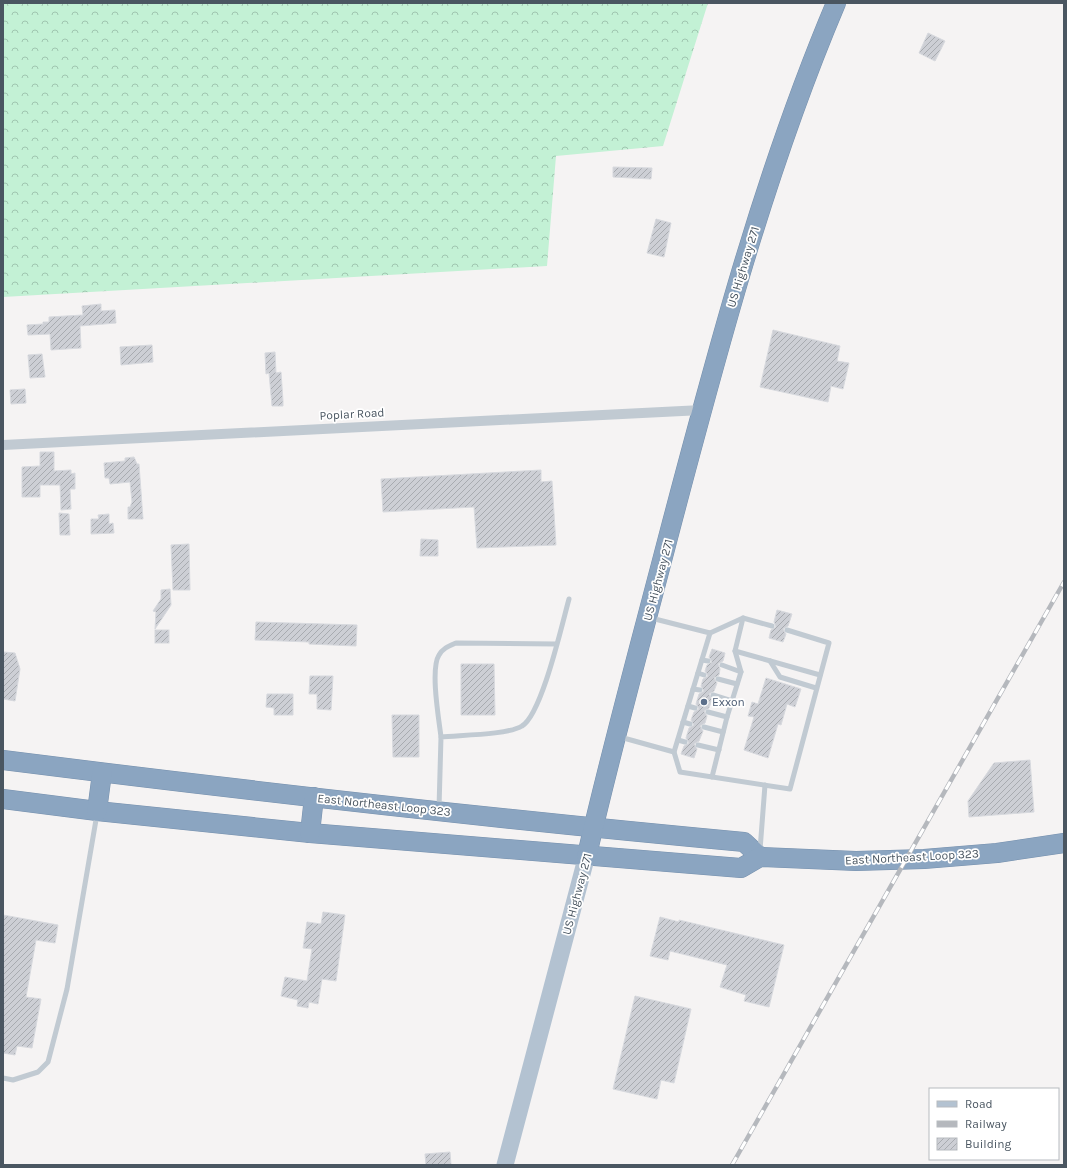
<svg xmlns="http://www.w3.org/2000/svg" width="1067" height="1168" viewBox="0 0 1067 1168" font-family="Karla,sans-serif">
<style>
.forest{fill:url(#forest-crowns)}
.building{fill:url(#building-hatch);stroke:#d7d9de}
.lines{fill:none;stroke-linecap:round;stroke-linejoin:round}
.highway-casing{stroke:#7690ad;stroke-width:20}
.lane{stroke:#c1cad2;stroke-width:5}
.street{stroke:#c1cad2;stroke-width:10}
.primary{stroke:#b3c2d1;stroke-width:17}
.highway{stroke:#8ba5c1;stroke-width:19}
.rail-casing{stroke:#b5b8bd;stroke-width:4.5}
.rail{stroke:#fff;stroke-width:3;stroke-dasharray:9;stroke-linecap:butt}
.service-dot{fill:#5c6f8a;stroke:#fff;stroke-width:1.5}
.labels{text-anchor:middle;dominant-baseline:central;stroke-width:3.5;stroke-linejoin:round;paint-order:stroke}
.street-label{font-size:12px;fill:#4a5661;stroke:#fff}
.service-label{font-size:12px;fill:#4e5e75;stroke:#fff;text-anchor:start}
</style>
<defs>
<pattern id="forest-crowns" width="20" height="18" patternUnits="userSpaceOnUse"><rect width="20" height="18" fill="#c3f1d5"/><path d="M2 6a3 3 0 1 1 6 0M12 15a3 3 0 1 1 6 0" fill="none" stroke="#a0c6b0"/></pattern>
<pattern id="building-hatch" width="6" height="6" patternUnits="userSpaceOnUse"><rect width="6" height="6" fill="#cdcfd5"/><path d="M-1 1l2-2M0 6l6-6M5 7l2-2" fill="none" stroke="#a8abb0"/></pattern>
</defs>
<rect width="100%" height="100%" fill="#f5f3f3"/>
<!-- forest -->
<path class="forest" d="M3,3H708L663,146L556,156L547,266L3,297Z"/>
<!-- building -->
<g class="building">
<path d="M928,33L945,41L935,61L919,53Z"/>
<path d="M613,167L652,168L651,179L613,177Z"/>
<path d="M656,219L671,223L664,257L647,253Z"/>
<path d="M101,304V311L115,310L116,323L80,326L81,348L51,350L50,334L28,335L27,325L43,324V322H49V317L83,315L82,306Z"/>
<path d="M773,330L840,346L837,361L849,363L843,389L831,386L828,402L760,387Z"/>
<path d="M152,345L153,362L121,365L120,347Z"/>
<path d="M275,352L276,373L281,372L283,401V406H272L269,373L266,374L265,353Z"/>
<path d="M42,354L45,377L30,378L28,355Z"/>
<path d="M25,389L26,403L11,404L10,390Z"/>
<path d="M40,452H54V471L71,470V474L75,473V489H70L71,509L61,510L60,485H40V497H22V467L40,466Z"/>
<path d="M134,457L137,464H139L143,519H128V507H130L132,502L130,482L110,484L109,478H105L104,463L125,461V458Z"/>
<path d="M541,470V482L552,481L556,545L477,548L474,507L383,512L381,479Z"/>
<path d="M59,513L69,514L70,535H60Z"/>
<path d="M109,514V524L113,523L114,533L91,534V519H99L98,515Z"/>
<path d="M421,539L438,540V556H420Z"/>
<path d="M189,544L190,590H173L171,545Z"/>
<path d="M170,589L171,605L155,629L156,612L153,611L161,599V590Z"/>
<path d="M777,610L792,614L788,626L783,629L786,634L783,642L769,638L771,630L776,627L774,622Z"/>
<path d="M256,622L357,625L356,646L309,644V642L255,640Z"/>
<rect x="155" y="630" width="14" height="13"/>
<path d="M712,649L725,653L723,661L718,664L720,669L719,675L714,678L717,683L714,691L709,694L712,699L709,708L704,711L707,716L705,723L700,726L703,731L699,741L694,744L697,749L694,758L681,754L684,746L689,743L686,738L689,728L694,725L691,720L694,712L699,709L696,704L699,694L704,691L701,686L703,679L708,676L705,671L707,665L712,662L709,657Z"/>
<path d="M3,652L15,653L20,669L15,701L3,699Z"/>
<path d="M461,664H494L495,715H461Z"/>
<path d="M310,676H333L331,710L317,709V694H309Z"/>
<path d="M766,678L801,689L795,707L787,704L781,725L778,724L768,758L744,750L754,717L748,716L752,702L758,704Z"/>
<path d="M267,694H293V715H274V708L266,707Z"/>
<path d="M392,715H419V757H393Z"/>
<path d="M1030,760L1034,812L969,817L968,801L994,763Z"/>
<path d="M323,912L345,915L336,981L322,979L318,1004L309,1002L308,1008L297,1006L298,1000L281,996L285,977L307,981L312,949L303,948L307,922L321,924Z"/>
<path d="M3,915L58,925L55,943L36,940L26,997L41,999L32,1048L17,1046L15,1055L3,1053Z"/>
<path d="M660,917L679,922V920L784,945L769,1007L744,1001L746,995L720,987L727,965L670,951L668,960L650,956Z"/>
<path d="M635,996L691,1009L674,1083L661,1080L657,1099L613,1089Z"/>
<path d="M450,1152L451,1165H426L425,1154Z"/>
</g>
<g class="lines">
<!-- highway casing -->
<g class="highway-casing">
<g id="highway">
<path d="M3,760C249,791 496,819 744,842L760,857"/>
<path d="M3,799L97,811L310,833L741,868L760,857L856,861L924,859L997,853L1064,843"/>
<path d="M97,811L102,773"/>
<path d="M310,833L314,797"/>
<path d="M587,855C612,746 642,638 670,530C717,352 764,173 836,3"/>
</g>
</g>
<!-- lane -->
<g class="lane">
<path d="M710,633L743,618L772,626"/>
<path d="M735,651L820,675"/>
<path d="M702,660L708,661"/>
<path d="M770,661L780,677L816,688"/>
<path d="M722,665L741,672"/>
<path d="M698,673L704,675"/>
<path d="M718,679L737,684"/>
<path d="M693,689L700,690"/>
<path d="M713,695L732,701"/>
<path d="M688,706L695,708"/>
<path d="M708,712L727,717"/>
<path d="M683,722L690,724"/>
<path d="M704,727L723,732"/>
<path d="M441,737C439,720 430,669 439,655C443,648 449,646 456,643L556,644"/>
<path d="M620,737L674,752L710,633L651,618"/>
<path d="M678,740L685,742"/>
<path d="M698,745L719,750"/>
<path d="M674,752L680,772L790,789L829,643L787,630"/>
<path d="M712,777L727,717L741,672L735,651L743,618"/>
<path d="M439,808L441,737C459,735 508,735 522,726C542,714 562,624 569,599"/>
<path d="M760,850L765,785"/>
<path d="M3,1078L13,1080L38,1072L48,1062L67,989L97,814"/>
</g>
<!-- street -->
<path class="street" d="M3,445L702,410"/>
<!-- primary -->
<path class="primary" d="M505,1165L587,855"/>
<!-- highway -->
<use href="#highway" class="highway"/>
<!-- rail casing -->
<g class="rail-casing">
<path id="rail" d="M732,1165L1064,582"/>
</g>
<!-- rail -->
<use href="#rail" class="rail"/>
</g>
<!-- markers -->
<circle class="service-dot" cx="704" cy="702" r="4"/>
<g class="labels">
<!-- street labels -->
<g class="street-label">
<text transform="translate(743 267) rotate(-73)">US Highway 271</text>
<text transform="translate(352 414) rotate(-3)">Poplar Road</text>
<text transform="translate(658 580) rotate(-75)">US Highway 271</text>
<text transform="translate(384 805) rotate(6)">East Northeast Loop 323</text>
<text transform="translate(912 857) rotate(-3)">East Northeast Loop 323</text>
<text transform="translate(577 894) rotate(-75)">US Highway 271</text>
</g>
<!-- service labels -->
<g class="service-label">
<text x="712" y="702">Exxon</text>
</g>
</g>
<!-- border -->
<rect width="1067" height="1168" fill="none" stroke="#4a5661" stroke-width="8"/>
<!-- legend -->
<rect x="929" y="1088" width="130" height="72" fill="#ffffff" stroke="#b7bbc0"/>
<rect x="937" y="1101" width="20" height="6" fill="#b3c2d1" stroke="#b7bbc0"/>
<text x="965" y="1108" font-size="12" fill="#4a5661">Road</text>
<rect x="937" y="1121" width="20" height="6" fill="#b5b8bd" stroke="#b7bbc0"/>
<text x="965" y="1128" font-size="12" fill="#4a5661">Railway</text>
<rect x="937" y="1138" width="20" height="12" fill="url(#building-hatch)" stroke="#b7bbc0"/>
<text x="965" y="1148" font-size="12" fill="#4a5661">Building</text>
</svg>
